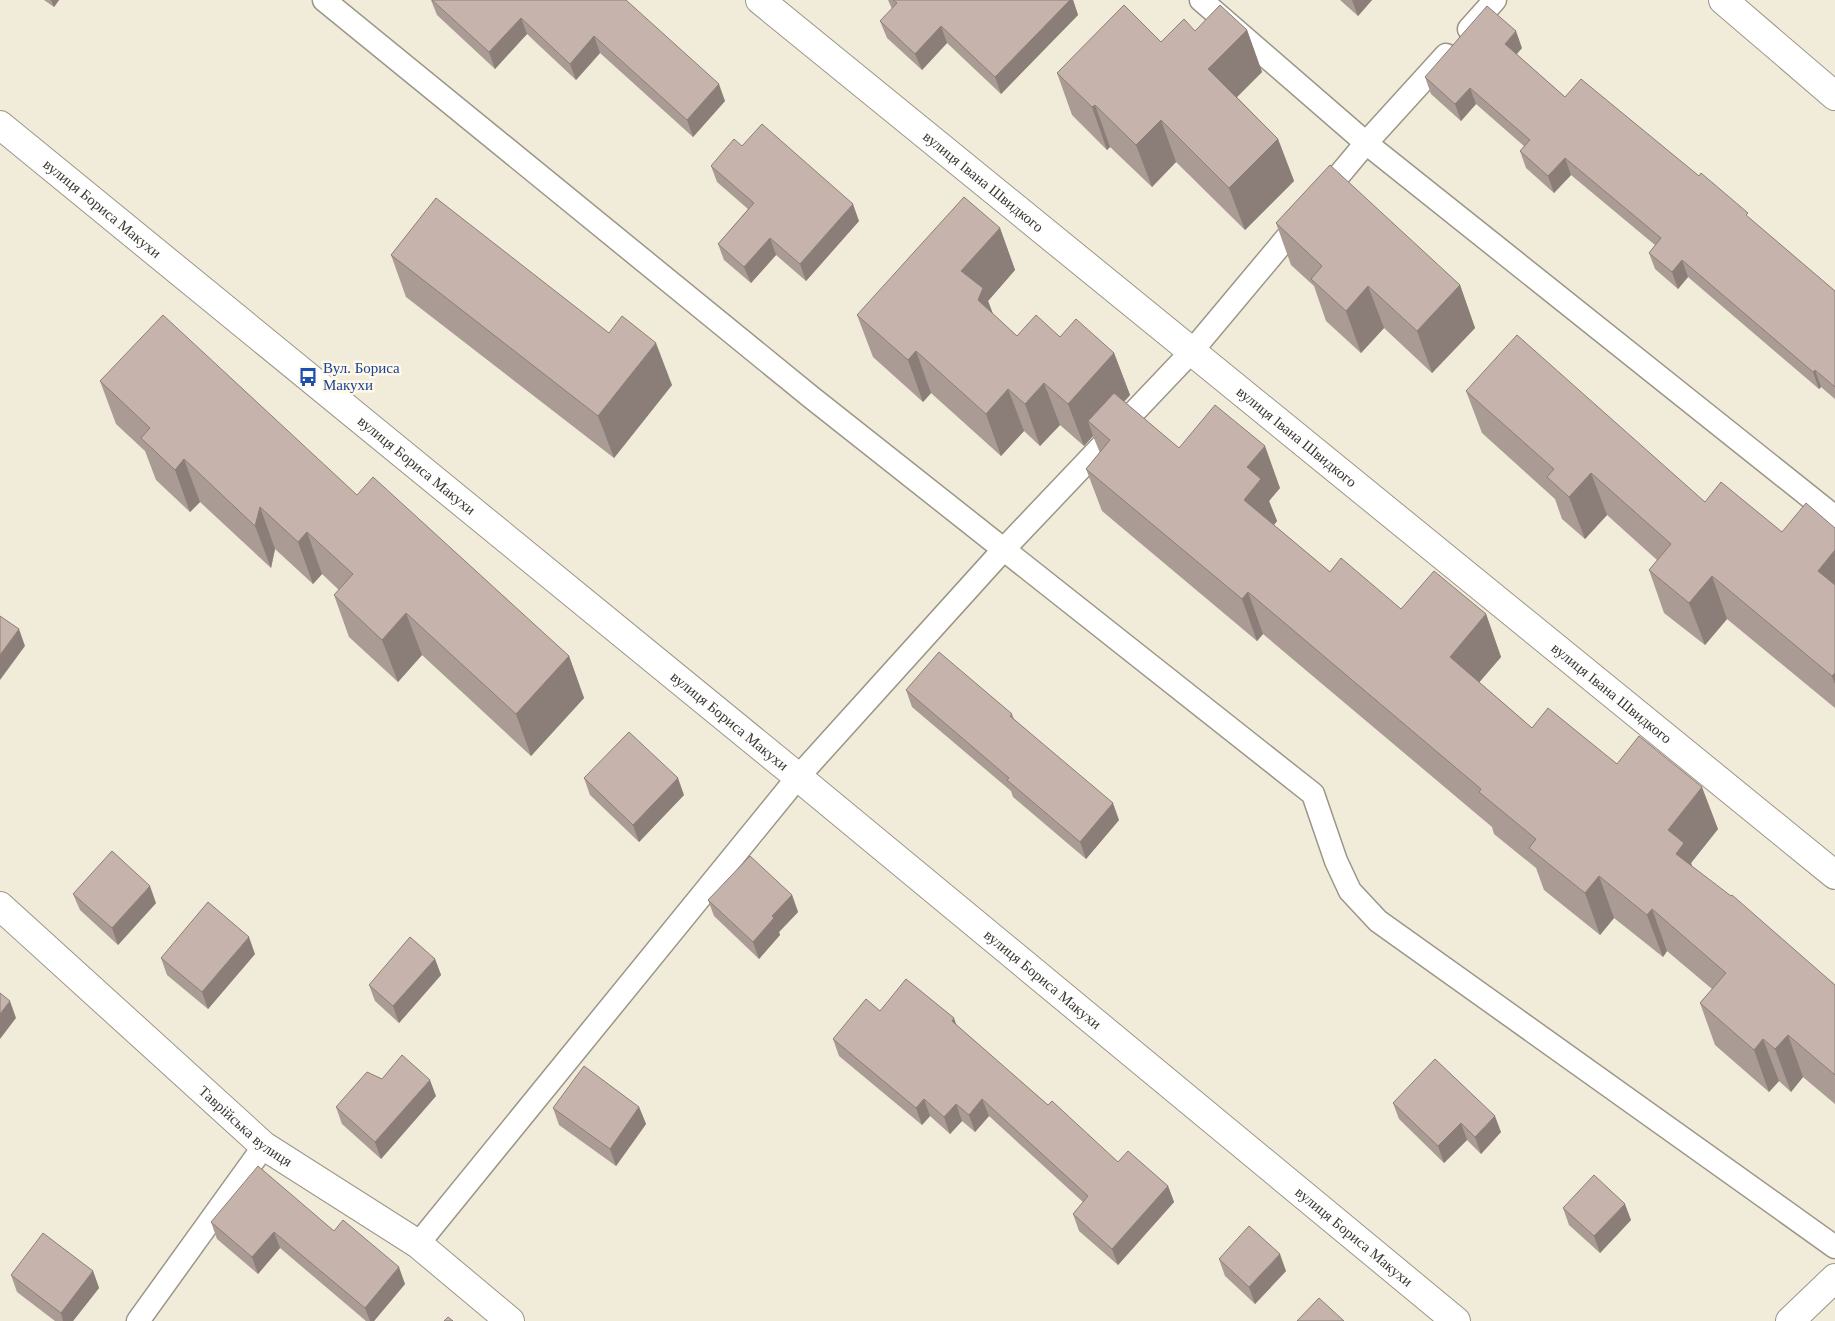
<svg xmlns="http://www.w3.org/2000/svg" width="1835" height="1321" viewBox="0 0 1835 1321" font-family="'Times New Roman',serif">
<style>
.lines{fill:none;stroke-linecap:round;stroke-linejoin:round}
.service-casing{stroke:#9c9687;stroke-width:25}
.minor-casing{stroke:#9c9687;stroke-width:30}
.secondary-casing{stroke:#9c9687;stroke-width:30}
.service{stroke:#fff;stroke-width:22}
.minor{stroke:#fff;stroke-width:28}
.secondary{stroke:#fff;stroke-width:28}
.wall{fill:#aa9b94}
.shaded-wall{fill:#8b7e78}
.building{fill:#c6b4ac;stroke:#8b7e78}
.labels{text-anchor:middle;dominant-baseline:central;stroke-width:5;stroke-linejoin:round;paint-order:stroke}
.street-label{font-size:15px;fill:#3c3933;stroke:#fff8e7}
.transit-label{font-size:15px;fill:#164399;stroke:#fff8e7;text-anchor:start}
</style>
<rect width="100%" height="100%" fill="#f1ebda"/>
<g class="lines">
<!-- service casing -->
<g class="service-casing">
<g id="service">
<path d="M324,0L811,397L1313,794L1336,861L1350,891L1378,921L1835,1247"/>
<path d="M1201,0L1366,143L1835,517"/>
<path d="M1469,29L1495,0"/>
<path d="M418,1244L798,777L1004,549L1192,351L1366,143L1446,55"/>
<path d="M138,1321L264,1146"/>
</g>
</g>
<!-- minor casing -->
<g class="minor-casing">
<g id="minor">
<path id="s1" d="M760,0L1835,875"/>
<path id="s2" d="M0,906L264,1146L418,1244L510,1321"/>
</g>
</g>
<!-- secondary casing -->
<g class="secondary-casing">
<g id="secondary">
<path d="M1723,0L1835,96"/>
<path id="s3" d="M0,125L798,777L1456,1321"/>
<path d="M1790,1321L1835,1278"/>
</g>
</g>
<!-- service -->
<use href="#service" class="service"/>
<!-- minor -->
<use href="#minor" class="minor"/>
<!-- secondary -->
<use href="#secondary" class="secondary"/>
</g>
<!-- wall -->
<g class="wall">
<path d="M44,0H59L54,7Z"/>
<path d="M431,0H626L725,101L693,137L600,53L576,80L527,34L495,69L437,15Z"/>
<path d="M888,0H1073L1078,15L1001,94L947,43L922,70L887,38L880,21L892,9Z"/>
<path d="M1340,0H1372L1358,16Z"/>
<path d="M1247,30L1262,72L1237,97L1278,139L1294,181L1245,230L1176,162L1152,187L1110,147L1107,150L1072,115L1057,73L1161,42L1195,31Z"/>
<path d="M1522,48L1516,54L1565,97L1750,219L1835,291V399L1821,387L1819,389L1688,277L1678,289L1655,269L1649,253L1655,245L1571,175L1554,193L1526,168L1520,151L1524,146L1476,104L1461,121L1431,94L1425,77Z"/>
<path d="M742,146L859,221L806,281L776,255L751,283L724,260L718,244L748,209L717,182L711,166Z"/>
<path d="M1276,223L1460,285L1475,328L1432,373L1384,328L1361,353L1326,321L1314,286L1291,265Z"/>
<path d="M1000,228L1015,270L988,301L993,314L1017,336L1060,337L1114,353L1130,395L1124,402L1179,448L1280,488L1269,501L1277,521L1274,525L1330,572L1401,609L1486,614L1501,657L1479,682L1532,728L1617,764L1718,829L1691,863L1692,866L1835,985V1104L1803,1077L1791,1092L1779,1081L1769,1092L1715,1045L1700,1003L1712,989L1667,951L1663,957L1614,918L1600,935L1544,890L1536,868L1494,834L1492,827L1263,634L1257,641L1102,511L1086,469L1100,453L1093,436L1084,446L1060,425L1040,446L1024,431L1001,456L931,393L923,402L873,357L857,315Z"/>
<path d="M391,255L672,385L614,458L406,297Z"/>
<path d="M100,381L357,495L569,656L584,698L531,756L422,655L398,682L349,637L334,595L339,590L322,574L313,584L275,549L271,568L200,502L190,512L156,480L145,451L116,424Z"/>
<path d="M1466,391L1705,502L1782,532L1835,528V708L1727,619L1705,645L1664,613L1649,570L1657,560L1607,515L1585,539L1562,519L1555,499L1482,433Z"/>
<path d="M906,690L1012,714L1014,719L1119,820L1086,859L1013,797L1011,791L912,707Z"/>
<path d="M584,778L684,795L639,842L590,795Z"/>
<path d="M73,894L156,903L118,945L80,910Z"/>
<path d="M792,895L798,912L779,932L780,935L759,959L714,916L708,900Z"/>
<path d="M255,954L208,1009L167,975L161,958Z"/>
<path d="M435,959L441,975L399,1023L375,1001L369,985Z"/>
<path d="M957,1026L1048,1105L1118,1162L1168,1186L1174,1202L1118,1265L1079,1231L1073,1214L1083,1202L989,1116L975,1132L962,1121L950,1134L930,1116L922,1125L839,1056L833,1039Z"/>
<path d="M382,1079L436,1096L381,1159L342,1124L336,1107Z"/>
<path d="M1393,1103L1501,1132L1481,1154L1467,1140L1444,1163L1399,1119Z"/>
<path d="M639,1107L646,1124L616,1166L559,1125L553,1108Z"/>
<path d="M1563,1208L1631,1220L1600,1253L1569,1225Z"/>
<path d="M211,1222L334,1231L405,1284L374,1321H366L280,1248L258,1274L217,1239Z"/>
<path d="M1219,1259L1286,1271L1255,1304L1225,1276Z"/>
<path d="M93,1271L99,1288L73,1321H55L17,1292L11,1275Z"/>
</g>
<!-- shaded-wall -->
<g class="shaded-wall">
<path d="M51,0H59L54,7Z"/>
<path d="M1070,0H1073L1078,15L1001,94L995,77Z"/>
<path d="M1352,0H1372L1358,16Z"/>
<path d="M521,18L527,34L495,69L489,52Z"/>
<path d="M941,26L947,43L922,70L915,54Z"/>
<path d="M1247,30L1262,72L1223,111L1208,69Z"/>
<path d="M1516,31L1522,48L1511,61L1505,44Z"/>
<path d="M594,36L600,53L576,80L570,64Z"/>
<path d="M719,84L725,101L693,137L687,120Z"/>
<path d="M1470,88L1476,104L1461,121L1455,104Z"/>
<path d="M1095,105L1110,147L1107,150L1092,107Z"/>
<path d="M1161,120L1176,162L1152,187L1136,145Z"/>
<path d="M1278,139L1294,181L1245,230L1229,188Z"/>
<path d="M1565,158L1571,175L1554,193L1548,176Z"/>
<path d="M853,204L859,221L806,281L800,264Z"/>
<path d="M1000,228L1015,270L988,301L999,330L994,343L961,271Z"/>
<path d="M770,238L776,255L751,283L744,267Z"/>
<path d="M1682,260L1688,277L1678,289L1672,272Z"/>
<path d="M1460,285L1475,328L1432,373L1417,331Z"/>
<path d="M1368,286L1384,328L1361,353L1346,311Z"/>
<path d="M656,343L672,385L614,458L598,416Z"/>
<path d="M916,351L931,393L923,402L908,360Z"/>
<path d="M1114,353L1130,395L1098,430L1088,421L1093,436L1084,446L1068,404Z"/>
<path d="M1815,370L1821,387L1819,389L1813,372Z"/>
<path d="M1044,383L1060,425L1040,446L1025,404Z"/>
<path d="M1008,389L1024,431L1001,456L986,414Z"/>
<path d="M1265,446L1280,488L1269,501L1277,521L1260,542L1244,500L1247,467Z"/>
<path d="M184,459L200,502L190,512L175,470Z"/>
<path d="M1591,473L1607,515L1585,539L1569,497Z"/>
<path d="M260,507L275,549L271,568L255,526Z"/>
<path d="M307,532L322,574L313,584L298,542Z"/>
<path d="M1835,550V611L1818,571Z"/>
<path d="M1712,576L1727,619L1705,645L1689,603Z"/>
<path d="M1248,592L1263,634L1257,641L1242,599Z"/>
<path d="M406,613L422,655L398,682L382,640Z"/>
<path d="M1486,614L1501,657L1465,699L1450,657Z"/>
<path d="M19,629L25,646L0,680V655Z"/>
<path d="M569,656L584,698L531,756L516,714Z"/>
<path d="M1835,673V684L1832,676Z"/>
<path d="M678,778L684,795L639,842L633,825Z"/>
<path d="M1702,787L1718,829L1691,863L1699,885L1691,896L1668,830Z"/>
<path d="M1113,803L1119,820L1086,859L1080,842Z"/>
<path d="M1599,876L1614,918L1600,935L1585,893Z"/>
<path d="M150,886L156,903L118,945L112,928Z"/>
<path d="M792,895L798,912L779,932L780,935L759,959L753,942L772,916Z"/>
<path d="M1652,909L1667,951L1663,957L1647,915Z"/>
<path d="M249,937L255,954L208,1009L202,992Z"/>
<path d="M435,959L441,975L399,1023L393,1006Z"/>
<path d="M10,1001L16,1018L0,1039V1014Z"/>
<path d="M954,1018L960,1035L952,1021Z"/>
<path d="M1788,1035L1803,1077L1791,1092L1775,1049Z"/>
<path d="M1763,1039L1779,1081L1769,1092L1754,1050Z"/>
<path d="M430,1080L436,1096L381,1159L375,1142Z"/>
<path d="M924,1099L930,1116L922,1125L916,1108Z"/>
<path d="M982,1099L989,1116L975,1132L969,1115Z"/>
<path d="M956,1104L962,1121L950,1134L944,1117Z"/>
<path d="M639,1107L646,1124L616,1166L610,1149Z"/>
<path d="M1495,1116L1501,1132L1481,1154L1475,1137Z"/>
<path d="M1461,1123L1467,1140L1444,1163L1438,1146Z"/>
<path d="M1168,1186L1174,1202L1118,1265L1112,1249Z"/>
<path d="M1625,1204L1631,1220L1600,1253L1594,1236Z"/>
<path d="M274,1232L280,1248L258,1274L252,1257Z"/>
<path d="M1280,1254L1286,1271L1255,1304L1249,1287Z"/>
<path d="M399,1267L405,1284L374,1321H370L365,1308Z"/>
<path d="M93,1271L99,1288L73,1321H63L61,1313Z"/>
</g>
<!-- building -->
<g class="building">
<path d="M432,0H626L719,84L687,120L594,36L570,64L521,18L489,52Z"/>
<path d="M893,0H1070L995,77L941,26L915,54L880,21L897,3Z"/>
<path d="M1124,5L1161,42L1184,19L1195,31L1220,5L1247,30L1208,69L1278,139L1229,188L1161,120L1136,145L1095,105L1092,107L1057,73Z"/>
<path d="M1487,6L1516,31L1505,44L1565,97L1581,79L1699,176L1701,173L1748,213L1746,215L1835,291V387L1815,370L1813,372L1682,260L1672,272L1649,253L1661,238L1565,158L1548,176L1520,151L1530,140L1470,88L1455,104L1425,77Z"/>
<path d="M762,124L853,204L800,264L770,238L744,267L718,244L754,203L711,166L734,139L742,146Z"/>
<path d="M1330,165L1460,285L1417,331L1368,286L1346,311L1311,279L1322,266L1276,223Z"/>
<path d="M964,197L1000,228L961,271L983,288L978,300L1017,336L1036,315L1060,337L1076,319L1114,353L1068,404L1044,383L1025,404L1008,389L986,414L916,351L908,360L857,315Z"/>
<path d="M436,198L609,333L622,316L656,343L598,416L391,255Z"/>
<path d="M163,315L357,495L373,477L569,656L516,714L406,613L382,640L334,595L353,574L307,532L298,542L260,507L255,526L184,459L175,470L141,438L150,428L100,381Z"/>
<path d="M1517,335L1705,502L1721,482L1782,532L1806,503L1835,528V550L1818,571L1835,585V673L1832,676L1712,576L1689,603L1649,570L1671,544L1591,473L1569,497L1547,477L1554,469L1466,391Z"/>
<path d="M1114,393L1179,448L1215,405L1265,446L1247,467L1261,479L1244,500L1330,572L1341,558L1401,609L1434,571L1486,614L1450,657L1532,728L1548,708L1617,764L1639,736L1702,787L1668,830L1684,843L1676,854L1731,896L1732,895L1835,985V1075L1788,1035L1775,1049L1763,1039L1754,1050L1700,1003L1726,973L1652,909L1647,915L1599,876L1585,893L1529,848L1536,839L1479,792L1481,789L1248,592L1242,599L1086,469L1110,440L1088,421Z"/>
<path d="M0,616L19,629L0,655Z"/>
<path d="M939,652L1012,714L1010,716L1113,803L1080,842L1007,780L1009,778L906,690Z"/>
<path d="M629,732L678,778L633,825L584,778Z"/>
<path d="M112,851L150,886L112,928L73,894Z"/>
<path d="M750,856L792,895L772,916L774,918L753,942L708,900Z"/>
<path d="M208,902L249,937L202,992L161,958Z"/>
<path d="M410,937L435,959L393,1006L369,985Z"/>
<path d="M906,979L954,1018L952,1021L1048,1105L1052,1101L1118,1162L1128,1151L1168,1186L1112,1249L1073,1214L1088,1196L982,1099L969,1115L956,1104L944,1117L924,1099L916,1108L833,1039L866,999L880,1011Z"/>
<path d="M0,993L10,1001L0,1014Z"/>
<path d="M402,1055L430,1080L375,1142L336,1107L367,1072L382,1079Z"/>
<path d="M1435,1059L1495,1116L1475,1137L1461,1123L1438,1146L1393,1103Z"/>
<path d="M584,1066L639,1107L610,1149L553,1108Z"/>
<path d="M258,1166L334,1231L343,1220L399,1267L365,1308L274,1232L252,1257L211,1222Z"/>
<path d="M1594,1175L1625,1204L1594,1236L1563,1208Z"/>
<path d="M1249,1226L1280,1254L1249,1287L1219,1259Z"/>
<path d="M43,1233L93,1271L61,1313L11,1275Z"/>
<path d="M1319,1298L1344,1321H1297Z"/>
<path d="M448,1317L453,1321H444Z"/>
</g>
<!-- icons -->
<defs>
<g id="bus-bare" transform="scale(1.5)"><path d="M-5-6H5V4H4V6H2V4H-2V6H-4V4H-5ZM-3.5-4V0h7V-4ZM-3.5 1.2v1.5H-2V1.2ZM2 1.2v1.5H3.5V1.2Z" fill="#1a4fb4" stroke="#fff8e7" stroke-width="2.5" paint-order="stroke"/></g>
</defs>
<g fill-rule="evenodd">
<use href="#bus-bare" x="308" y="377"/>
</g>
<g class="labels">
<!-- street labels -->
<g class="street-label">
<text stroke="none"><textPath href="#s1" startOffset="288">вулиця Івана Швидкого</textPath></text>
<text stroke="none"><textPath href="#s3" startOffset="132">вулиця Бориса Макухи</textPath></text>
<text stroke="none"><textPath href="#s1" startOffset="692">вулиця Івана Швидкого</textPath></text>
<text stroke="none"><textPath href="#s3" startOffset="538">вулиця Бориса Макухи</textPath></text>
<text stroke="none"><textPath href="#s1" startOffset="1098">вулиця Івана Швидкого</textPath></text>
<text stroke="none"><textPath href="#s3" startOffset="942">вулиця Бориса Макухи</textPath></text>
<text stroke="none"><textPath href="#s3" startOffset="1348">вулиця Бориса Макухи</textPath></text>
<text stroke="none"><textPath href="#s2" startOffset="330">Таврійська вулиця</textPath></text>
<text stroke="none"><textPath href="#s3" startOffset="1752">вулиця Бориса Макухи</textPath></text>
</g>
<!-- transit labels -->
<g class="transit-label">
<text x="323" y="368">Вул. Бориса<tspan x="323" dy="17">Макухи</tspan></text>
</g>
</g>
</svg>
